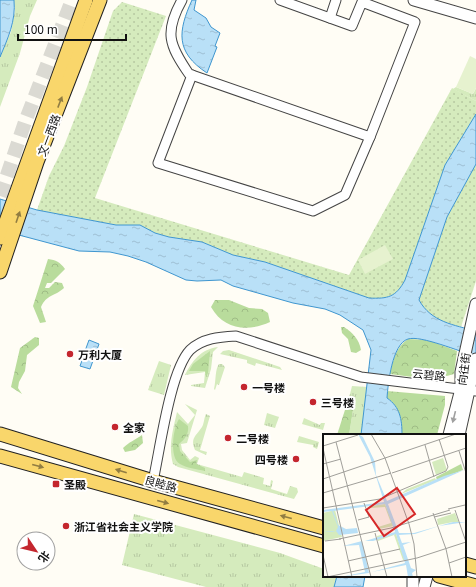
<svg xmlns="http://www.w3.org/2000/svg" width="476" height="587" viewBox="0 0 476 587" font-family="Georgia,'Noto Sans SC',serif">
<style>
.grass{fill:url(#grass-tufts)}
.forest{fill:url(#forest-crowns)}
.park{fill:url(#park-dots)}
.pitch{fill:#e6f2cf}
.water{fill:url(#water-ripples);stroke:#3f96cf}
.lines{fill:none;stroke-linecap:round;stroke-linejoin:round}
.trunk-tunnel{stroke:#dbdad3;stroke-width:14;stroke-dasharray:14 7;stroke-linecap:butt}
.minor-casing{stroke:#444;stroke-width:11}
.tertiary-casing{stroke:#444;stroke-width:13}
.primary-casing{stroke:#222;stroke-width:15}
.minor{stroke:#fff;stroke-width:9}
.tertiary{stroke:#fff;stroke-width:11}
.primary{stroke:#f9d66b;stroke-width:13}
.oneway{fill:#917d42}
.oneway2{fill:#a0a0a0}
.poi-dot{fill:#c4262e;stroke:#fff;stroke-width:1.5}
.labels{text-anchor:middle;dominant-baseline:central;stroke-width:4;stroke-linejoin:round;paint-order:stroke}
.street-label{font-size:11px;fill:#111;stroke:#fff}
.poi-label{font-size:11px;font-weight:bold;fill:#111;stroke:#fff;text-anchor:start}
.inset-road{fill:none;stroke:#a09f9a;stroke-width:1}
.view{fill:#d62828;fill-opacity:0.15;stroke:#d62828;stroke-width:2}
.inset-edge{fill:none;stroke:#111;stroke-width:2}
</style>
<defs>
<pattern id="grass-tufts" width="24" height="20" patternUnits="userSpaceOnUse"><rect width="24" height="20" fill="#d5ebbd"/><path d="M3 7l-1-3M5 7V3M7 7l1-3M15 17l-1-3M17 17v-4M19 17l1-3" fill="none" stroke="#b6c8a1"/></pattern>
<pattern id="forest-crowns" width="20" height="18" patternUnits="userSpaceOnUse"><rect width="20" height="18" fill="#b9dc9c"/><path d="M2 6a3 3 0 1 1 6 0M12 15a3 3 0 1 1 6 0" fill="none" stroke="#9ebc85"/></pattern>
<pattern id="park-dots" width="8" height="8" patternUnits="userSpaceOnUse"><rect width="8" height="8" fill="#d5ebbd"/><path d="M2 2h.1M6 6h.1" fill="none" stroke="#b6c8a1" stroke-width="1.8" stroke-linecap="round"/></pattern>
<pattern id="water-ripples" width="26" height="14" patternUnits="userSpaceOnUse"><rect width="26" height="14" fill="#b9e0f7"/><path d="M2 4q2-2 4 0t4 0M15 11q2-2 4 0t4 0" fill="none" stroke="#9ebfd3"/></pattern>
</defs>
<rect width="100%" height="100%" fill="#fffdf5"/>
<!-- grass -->
<g class="grass">
<path d="M14,0H37L30,16L20,53L0,107V57L11,32L15,11Z"/>
<path d="M456,87L473,94L476,88V101L453,89Z"/>
<path d="M218,347L213,352L211,369L205,388L191,386V385L204,383L205,372L185,375C192,361 201,349 218,347Z"/>
<path d="M229,350L280,367L282,370L256,363L255,366L247,363V360L220,354L223,351Z"/>
<path d="M159,361L171,365L164,395L148,390Z"/>
<path d="M219,364H222L225,367L219,385L217,384L215,390L214,389C216,380 215,369 219,364Z"/>
<path d="M352,386L367,387L361,435H349L353,410L350,394Z"/>
<path d="M185,404L197,410L187,443L181,444L182,450L190,460L195,456L199,458L197,464L242,477L244,472L264,478L263,484L270,486L271,480L273,481L271,489L287,494L290,486L297,488L298,492L294,499L178,467L173,464C168,446 173,430 177,412L188,424L195,415Z"/>
<path d="M267,413L279,417L275,428L264,425Z"/>
<path d="M206,414L210,416L200,450L207,452L206,455L195,450C190,438 196,436 202,427C204,424 204,418 206,414Z"/>
<path d="M304,418L320,425L321,423H325L323,430L302,424Z"/>
<path d="M299,436L319,442L317,449L313,447V445L297,442Z"/>
<path d="M134,514L280,553L324,569V576H337L334,587H206L122,565Z"/>
</g>
<!-- forest -->
<g class="forest">
<path d="M48,259C56,260 60,262 65,269L51,283H47L45,288H49L55,282L62,283L64,288C54,297 47,294 41,307L46,322L40,323L33,306Z"/>
<path d="M215,300H229L249,308L262,309L268,313L270,322C248,332 224,330 211,307Z"/>
<path d="M341,327H344C353,333 359,339 361,350L356,353L351,352L348,339L342,333Z"/>
<path d="M35,337L39,338V345L27,355L25,371L19,382L18,388L22,394L11,387L20,348Z"/>
<path d="M408,339L428,340L457,351L454,374C434,381 410,377 390,374C393,360 396,347 408,339Z"/>
<path d="M210,351L208,373L206,377L205,371H189L193,364Z"/>
<path d="M387,391L445,396V405L437,435H402C402,419 400,407 387,398Z"/>
<path d="M350,394L353,410L349,435H337Z"/>
<path d="M179,419L188,426C189,434 185,439 179,444L180,451L190,462L197,460L196,464L205,468V471C197,469 186,468 180,464C169,458 173,428 179,419Z"/>
<path d="M142,435L143,443L135,450L125,452L123,448C129,442 135,440 142,435Z"/>
</g>
<!-- park -->
<g class="park">
<path d="M122,2L166,16L95,198L349,275L452,88L476,101V114L445,165L405,280C396,297 388,299 369,298L265,262L233,255L202,242L169,237L155,233L140,226L116,225L37,210L49,176L64,146L87,87L113,11Z"/>
<path d="M476,164V281L461,327C444,323 428,317 419,300L447,217Z"/>
</g>
<!-- pitch -->
<g class="pitch">
<path d="M470,56L476,59V88L473,94L456,87Z"/>
<path d="M385,245L393,259L365,274L358,260Z"/>
</g>
<!-- water -->
<g class="water">
<path d="M0,0H14C16,21 8,38 0,57Z"/>
<path d="M192,0H196L194,10L206,18L211,27L220,33L215,46L217,47L207,73C175,52 178,31 192,0Z"/>
<path d="M476,114V164L447,217L419,300C431,322 454,325 476,331V356C460,352 421,335 408,339C392,344 388,384 387,398C400,407 402,419 402,435H361L371,350L363,330L340,315L325,309L293,303L233,286L221,280L197,281L186,280L146,262L128,256L110,252L79,251L0,230V199L37,210L116,225H140L155,233L169,237L202,242L233,255L265,262L369,298C388,299 396,297 405,280L445,165Z"/>
<path d="M89,340L99,344L90,369L80,366L84,355L81,354L83,350L85,351Z"/>
<path d="M337,576H365L363,587H334Z"/>
</g>
<g class="lines">
<!-- trunk-tunnel -->
<path class="trunk-tunnel" d="M0,196L25,122L72,0"/>
<!-- minor casing -->
<g class="minor-casing">
<g id="minor">
<path d="M182,0C164,32 169,45 189,74L370,137L415,22L362,2L352,26L280,0"/>
<path d="M330,18L336,0"/>
<path d="M192,75L158,163L313,211L345,195L370,137"/>
<path d="M153,481C160,450 170,371 190,350C203,338 219,337 236,336L361,377L476,391"/>
</g>
</g>
<!-- tertiary casing -->
<g class="tertiary-casing">
<g id="tertiary">
<path d="M414,0L476,18"/>
<path d="M449,435L461,389V372L476,304"/>
<path d="M459,435L476,359"/>
<path d="M413,587V576"/>
<path d="M424,587L427,576"/>
</g>
</g>
<!-- primary casing -->
<g class="primary-casing">
<g id="primary">
<path d="M0,238L86,0"/>
<path d="M0,272L37,162L100,0"/>
<path d="M0,434L153,481L324,528"/>
<path d="M0,456L324,546"/>
<path d="M465,564L476,567"/>
<path d="M439,576L476,586"/>
</g>
</g>
<!-- minor -->
<use href="#minor" class="minor"/>
<!-- tertiary -->
<use href="#tertiary" class="tertiary"/>
<!-- primary -->
<use href="#primary" class="primary"/>
</g>
<!-- one-way arrows -->
<defs><path id="oneway-solid" d="M-6-.8H1V-3.2L6.5 0L1 3.2V.8H-6Z"/></defs>
<g class="oneway">
<use href="#oneway-solid" transform="translate(60 102) rotate(-69)"/>
<use href="#oneway-solid" transform="translate(18 217) rotate(-71)"/>
<use href="#oneway-solid" transform="translate(38 466) rotate(15)"/>
<use href="#oneway-solid" transform="translate(121 471) rotate(-163)"/>
<use href="#oneway-solid" transform="translate(163 502) rotate(15)"/>
<use href="#oneway-solid" transform="translate(286 517) rotate(-165)"/>
</g>
<use class="oneway2" href="#oneway-solid" transform="translate(454 417) rotate(104)"/>
<!-- markers -->
<g class="poi-dot">
<circle cx="70" cy="354" r="4"/>
<circle cx="244" cy="387" r="4"/>
<circle cx="313" cy="402" r="4"/>
<circle cx="115" cy="427" r="4"/>
<circle cx="228" cy="438" r="4"/>
<circle cx="296" cy="459" r="4"/>
<rect x="52" y="480" width="8" height="8" rx="2"/>
<circle cx="66" cy="526" r="4"/>
</g>
<g class="labels">
<!-- street labels -->
<g class="street-label">
<text transform="translate(48 135) rotate(-69)">文一西路</text>
<text transform="translate(463 369) rotate(-82)">向往街</text>
<text transform="translate(429 374) rotate(6)">云碧路</text>
<text transform="translate(161 483) rotate(16)">良睦路</text>
</g>
<!-- poi labels -->
<g class="poi-label">
<text x="78" y="354">万利大厦</text>
<text x="252" y="387">一号楼</text>
<text x="321" y="402">三号楼</text>
<text x="123" y="427">全家</text>
<text x="236" y="438">二号楼</text>
<text x="288" y="459" text-anchor="end">四号楼</text>
<text x="64" y="484">圣殿</text>
<text x="74" y="526">浙江省社会主义学院</text>
</g>
</g>
<!-- overview -->
<g transform="translate(323 434)">
<rect width="143" height="143" fill="#fffdf5"/>
<path d="M120,24L124,36L113,41L109,28ZM112,44L113,46L78,60L84,55ZM132,79L136,89L130,88L115,91L114,85ZM72,97L56,103L73,100L82,126H80L71,101L55,107L54,102Z" fill="#d5ebbd"/>
<path d="M138,30L140,36L114,46L113,43Z" fill="#b9dc9c"/>
<path d="M62,70L71,92L56,95L55,93L68,89L62,73L48,74V72ZM12,76L19,103L0,107V79Z" fill="#d5ebbd"/>
<path d="M35,0L40,3L52,28L53,41L64,67L121,42L141,36L65,70L76,99H91L130,88H143L116,92L92,100L76,101L79,109L88,108L80,111L88,134L93,136L89,139L90,143H85L83,131L49,138L82,129L73,100L50,107H42L72,98L62,70L10,77L15,91L23,95L34,94L35,99L16,101L13,97L9,98H0L13,97L15,93L9,77L0,78V76L61,68L47,23ZM39,107L46,139L17,143L42,138L36,111L20,112Z" fill="#b9e0f7"/>
<path class="inset-road" d="M48,0L62,24L86,90L91,110L94,143M13,8L48,143M102,11L111,43M0,12L35,1M0,14L29,143M136,17L143,39M0,30L18,25M69,39L143,14M0,45L133,0M0,59L68,39M0,74L57,65L123,37L125,33L116,5M125,75L142,71M132,76L143,108M110,79L123,115L129,143M111,83L128,79M35,86L46,83L41,69M52,99L64,143M16,105L68,94L127,76M2,107L18,105M0,121L5,143M25,127L77,115M126,129L143,123M4,143L94,124L143,108"/>
<path class="view" d="M74,54L92,80L61,102L43,76Z"/>
<rect width="143" height="143" class="inset-edge"/>
</g>
<!-- north arrow -->
<g transform="translate(36 551) rotate(125)"><circle r="19" fill="#ffffff" stroke="#a0a0a0"/>
<path d="M0-3L7 15L0 10L-7 15Z" fill="#c4262e"/>
<text y="-6" font-size="11" font-weight="bold" text-anchor="middle" fill="#111111">北</text>
</g>
<!-- scale -->
<path d="M18 34v6h108v-6" fill="none" stroke="#111111" stroke-width="2"/>
<text x="24" y="34" font-size="12" fill="#111111" stroke="#ffffff" stroke-width="3" paint-order="stroke">100 m</text>
</svg>
